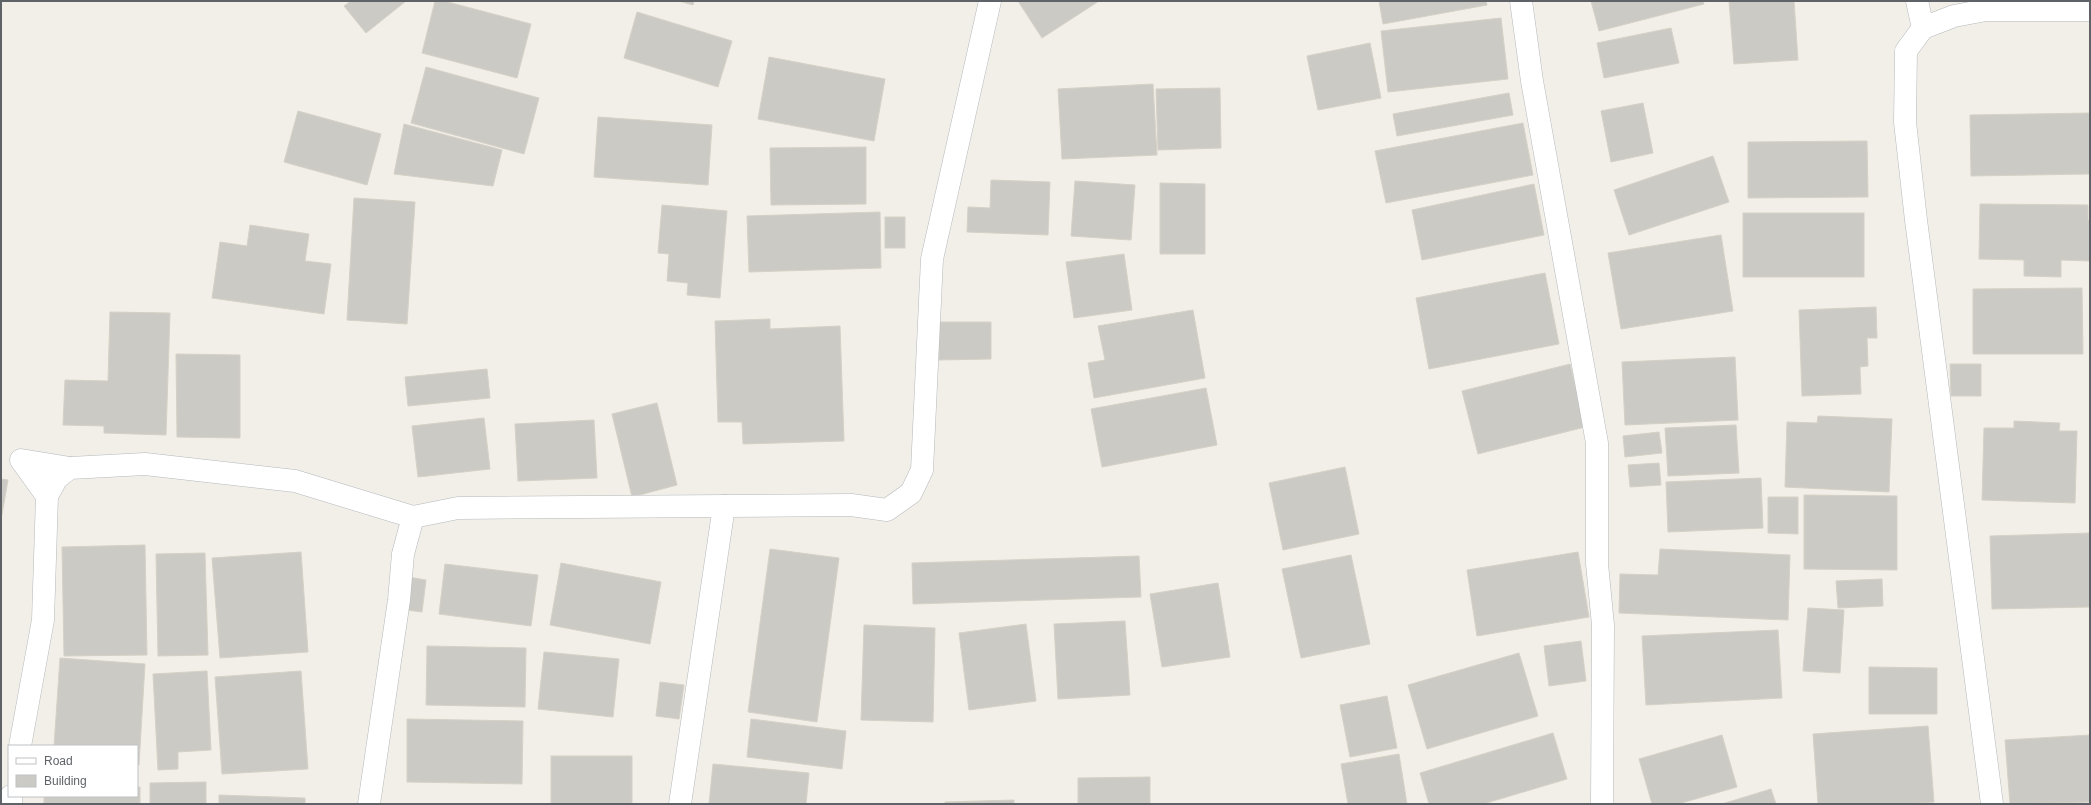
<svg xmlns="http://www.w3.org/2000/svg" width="2091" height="805" viewBox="0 0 2091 805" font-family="Helvetica,sans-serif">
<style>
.building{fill:#cccac5;stroke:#d6d1c6}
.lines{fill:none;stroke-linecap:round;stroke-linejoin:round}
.minor-casing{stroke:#b5b8bc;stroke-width:23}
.minor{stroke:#fff;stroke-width:22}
</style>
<rect width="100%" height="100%" fill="#f1efe8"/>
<!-- building -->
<g class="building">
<path d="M351,1H406L366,33L344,6Z"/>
<path d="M435,1H444L531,24L517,78L422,53Z"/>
<path d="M679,1H694L693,5Z"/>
<path d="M1018,1H1099L1042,38Z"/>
<path d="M1379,1H1486L1487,5L1383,24Z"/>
<path d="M1591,1H1703L1704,4L1599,31Z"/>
<path d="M1729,1H1794L1798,60L1734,64Z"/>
<path d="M637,12L732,41L718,87L624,58Z"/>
<path d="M1501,18L1508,79L1388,92L1381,31Z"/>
<path d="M1671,28L1679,63L1604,78L1597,43Z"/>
<path d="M1370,43L1381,98L1318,110L1307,56Z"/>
<path d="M769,57L885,79L874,141L758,119Z"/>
<path d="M426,67L539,98L524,154L411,123Z"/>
<path d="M1153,84L1157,155L1062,159L1058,89Z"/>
<path d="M1220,88L1221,148L1158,150L1156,89Z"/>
<path d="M1509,93L1513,115L1397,136L1393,114Z"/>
<path d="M1643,103L1653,153L1611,162L1601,111Z"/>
<path d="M298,111L381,134L367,185L284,162Z"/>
<path d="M2090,113V174L1971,176L1970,115Z"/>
<path d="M598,117L712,125L708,185L594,177Z"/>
<path d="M1523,123L1533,175L1386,203L1375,151Z"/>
<path d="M404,124L502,150L493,186L394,174Z"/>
<path d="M1867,141L1868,197L1748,198V142Z"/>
<path d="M866,147V204L771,205L770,148Z"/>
<path d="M1713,156L1729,202L1629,235L1614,190Z"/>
<path d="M991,180L1050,182L1048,235L967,232L968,207L990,208Z"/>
<path d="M1075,181L1135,185L1131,240L1071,236Z"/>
<path d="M1160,183L1205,184V254H1160Z"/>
<path d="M1534,184L1544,235L1422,260L1412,210Z"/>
<path d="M354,198L415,202L407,324L347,320Z"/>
<path d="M1980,204L2088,205V220H2090V261L2061,260V277L2024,276V260L1979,259Z"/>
<path d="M662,205L727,211L720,298L687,295L688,283L667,281L669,254L658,253Z"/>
<path d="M880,212L881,268L749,272L747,216Z"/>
<rect x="1743" y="213" width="121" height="64"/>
<rect x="885" y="217" width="20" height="31"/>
<path d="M250,225L309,234L305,261L331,264L324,314L212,298L220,242L247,246Z"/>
<path d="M1721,235L1733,311L1621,329L1608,253Z"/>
<path d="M1124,254L1132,310L1074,318L1066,262Z"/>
<path d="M1545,273L1559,344L1429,369L1416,298Z"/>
<path d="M2082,288L2083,354H1973V289Z"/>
<path d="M1876,307L1877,338H1867L1868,366L1860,367L1861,394L1802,396L1799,310Z"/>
<path d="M1193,310L1205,378L1094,398L1088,363L1105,360L1098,326Z"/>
<path d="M110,312L170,313L166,435L104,433V426L63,425L65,380L108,381Z"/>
<path d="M770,319V329L840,326L844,441L743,444L742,422H718L715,321Z"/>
<path d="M939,322H991V359L939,360Z"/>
<path d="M176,354L240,355V438L177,437Z"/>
<path d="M1735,357L1738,420L1625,425L1622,362Z"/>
<path d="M1570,364L1585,427L1478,454L1462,391Z"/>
<path d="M1950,364H1981V396H1951Z"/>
<path d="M487,369L490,398L408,406L405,377Z"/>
<path d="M1206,388L1217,445L1102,467L1091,409Z"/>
<path d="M657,403L677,485L632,497L612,414Z"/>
<path d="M1818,416L1892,419L1889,492L1785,487L1787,422L1817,423Z"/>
<path d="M484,418L490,469L418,477L412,426Z"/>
<path d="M594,420L597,478L518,481L515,424Z"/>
<path d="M2014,421L2060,423L2059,431H2077L2075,503L1982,500L1984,428H2014Z"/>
<path d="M1736,425L1739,473L1668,476L1665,428Z"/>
<path d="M1659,432L1662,453L1625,457L1623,436Z"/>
<path d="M1659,463L1661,485L1630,487L1628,465Z"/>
<path d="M1345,467L1359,534L1283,550L1269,483Z"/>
<path d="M1761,478L1763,528L1668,532L1666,482Z"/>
<path d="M1,479L8,480L1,520Z"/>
<path d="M1804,495L1897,496V570L1804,569Z"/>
<path d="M1768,497H1798V534L1768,533Z"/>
<path d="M2090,533V607L1992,609L1990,536Z"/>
<path d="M145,545L147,655L64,656L62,547Z"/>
<path d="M770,549L839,558L817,722L748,712Z"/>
<path d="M1660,549L1790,555L1788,620L1619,613L1620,574L1658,575Z"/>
<path d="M301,552L308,652L220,658L212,558Z"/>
<path d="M1578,552L1589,617L1477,636L1467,570Z"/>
<path d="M205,553L208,655L158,656L156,554Z"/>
<path d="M1351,555L1370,644L1301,658L1282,569Z"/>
<path d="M1139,556L1141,597L913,604L912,563Z"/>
<path d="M561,563L661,582L650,644L550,625Z"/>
<path d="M445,564L538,575L531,626L439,614Z"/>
<path d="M402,576L426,580L422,612L398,609Z"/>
<path d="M1882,579L1883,606L1838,608L1836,581Z"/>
<path d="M1218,583L1230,657L1162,667L1150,594Z"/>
<path d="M1808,608L1844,610L1840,673L1803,671Z"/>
<path d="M1125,621L1130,695L1058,699L1054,624Z"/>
<path d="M1026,624L1036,701L969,710L959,633Z"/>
<path d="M864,625L935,628L933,722L861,720Z"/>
<path d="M1778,630L1782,698L1646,705L1642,636Z"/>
<path d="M1581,641L1586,681L1549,686L1544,646Z"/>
<path d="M427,646L526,648L525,707L426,705Z"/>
<path d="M544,652L619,659L613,717L538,709Z"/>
<path d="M1519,653L1538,716L1427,749L1408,685Z"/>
<path d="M60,658L145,664L139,765H137V746H54Z"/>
<path d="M1869,667L1937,668V714H1869Z"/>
<path d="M207,671L211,750L178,752V769L158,770L153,674Z"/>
<path d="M301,671L308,769L222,774L215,677Z"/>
<path d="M660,682L684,685L679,719L656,716Z"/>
<path d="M1387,696L1397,748L1350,757L1340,705Z"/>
<path d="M407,719L523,721L522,784L407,782Z"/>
<path d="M751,719L846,731L842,769L747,757Z"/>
<path d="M1928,726L1934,802L1905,804H1818L1813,734Z"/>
<path d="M1553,733L1567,779L1483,804H1429L1420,773Z"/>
<path d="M1722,735L1737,787L1678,804H1652L1639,759Z"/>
<path d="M2090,735V802L2010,804L2005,740Z"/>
<path d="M1399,754L1407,804H1348L1341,764Z"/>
<rect x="551" y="756" width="81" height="48"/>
<path d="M713,764L809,773L806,804H709Z"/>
<path d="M1150,777V804H1078V778Z"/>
<path d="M206,782V804H150V783Z"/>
<path d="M137,787H140V804H44V796H137Z"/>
<path d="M1771,789L1776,804H1722Z"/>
<path d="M219,795L305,798V804H219Z"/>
<path d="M1014,800V804H945V802Z"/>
</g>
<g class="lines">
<!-- minor casing -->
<g class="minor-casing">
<g id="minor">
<path d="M1521,1L1532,81L1597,443V564L1603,625L1602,804"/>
<path d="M1917,1L1923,28"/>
<path d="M47,496L21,460L70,468"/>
<path d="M20,746L43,620L47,496L57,478L70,468L145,464L295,481L413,517"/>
<path d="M11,804V796"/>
<path d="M369,804L399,600L403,554L413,517L458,508L851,505L887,510L911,493L922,470L932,259L990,1"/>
<path d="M680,804L724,506"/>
<path d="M1992,804L1916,220L1905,122L1906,51L1923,28L1954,16L1986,10H2090"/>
</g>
</g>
<!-- minor -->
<use href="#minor" class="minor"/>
</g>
<!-- border -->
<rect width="2091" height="805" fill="none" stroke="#5f6368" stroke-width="4"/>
<!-- legend -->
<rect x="8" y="745" width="130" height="52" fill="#ffffff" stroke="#bfc1c3"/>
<rect x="16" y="758" width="20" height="6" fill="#ffffff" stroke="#bfc1c3"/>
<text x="44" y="765" font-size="12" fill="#5f6368">Road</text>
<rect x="16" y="775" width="20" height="12" fill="#cccac5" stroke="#bfc1c3"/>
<text x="44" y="785" font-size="12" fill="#5f6368">Building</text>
</svg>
